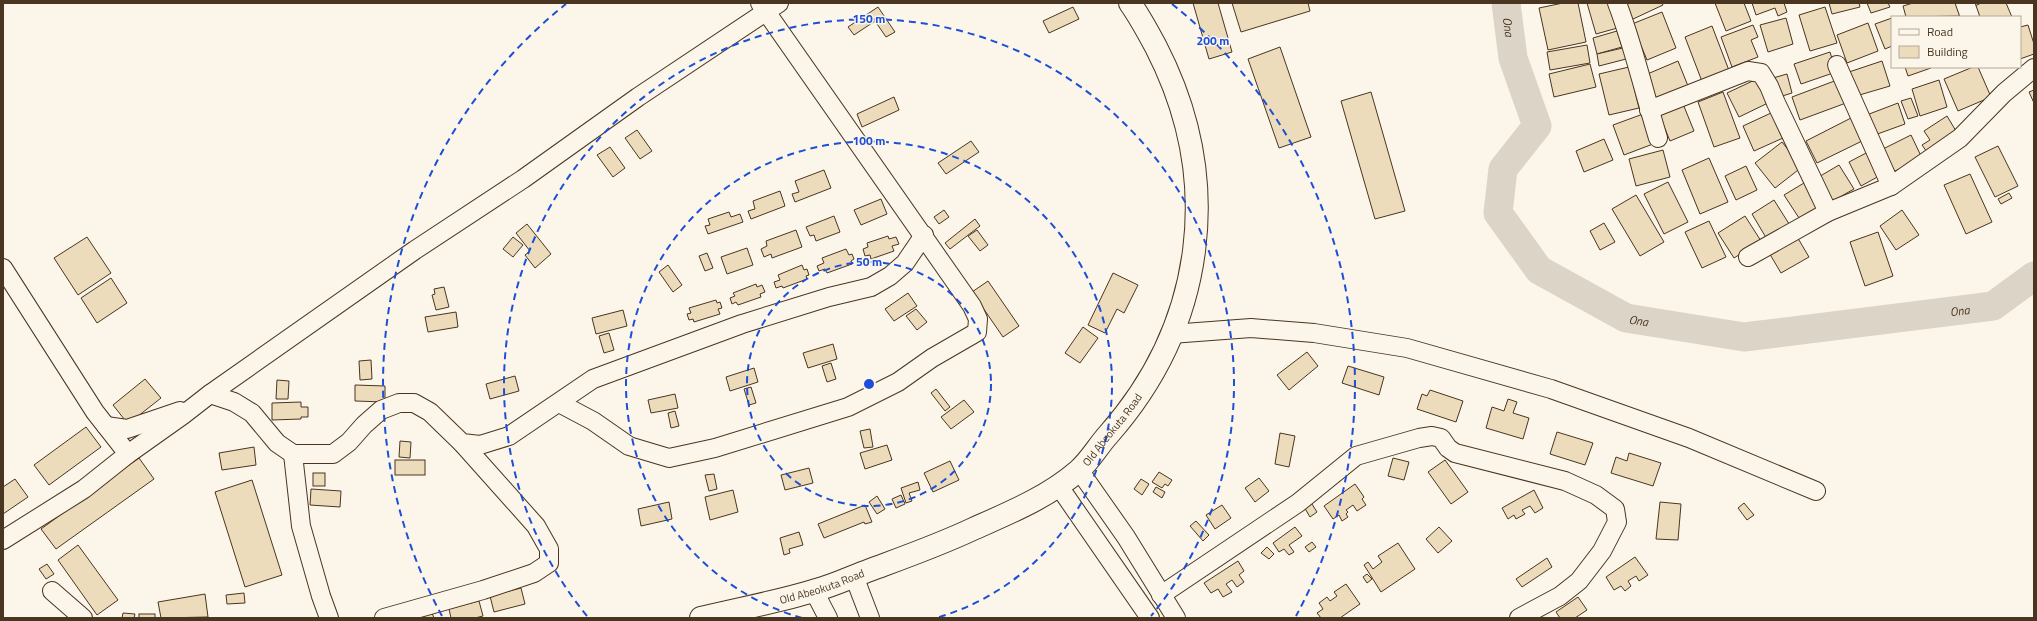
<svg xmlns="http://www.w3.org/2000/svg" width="2037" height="621" viewBox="0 0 2037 621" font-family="'Titillium Web',sans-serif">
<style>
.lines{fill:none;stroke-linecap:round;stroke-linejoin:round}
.river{stroke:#dcd4c6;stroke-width:29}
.building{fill:#ecdcbc;stroke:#4a3520}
.minor-casing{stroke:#4a3520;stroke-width:20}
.highway-casing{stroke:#4a3520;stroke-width:24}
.minor{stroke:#fbf6e9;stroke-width:18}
.highway{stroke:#fbf6e9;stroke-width:22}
.ring{fill:none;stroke:#1d4ed8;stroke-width:2;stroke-dasharray:7 5}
.labels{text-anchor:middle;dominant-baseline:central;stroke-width:3;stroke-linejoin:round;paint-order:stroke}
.street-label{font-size:11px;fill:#4a3520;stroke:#fbf6e9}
.water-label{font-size:12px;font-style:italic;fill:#4a3520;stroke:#fbf6e9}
.centre{fill:#1d4ed8;stroke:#fbf6e9;stroke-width:2}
.ring-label{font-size:12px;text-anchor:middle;font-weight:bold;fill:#1d4ed8;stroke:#fbf6e9;stroke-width:3;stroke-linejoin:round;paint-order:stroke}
</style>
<rect width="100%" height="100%" fill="#fbf6e9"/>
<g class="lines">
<!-- river -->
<path class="river" id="s1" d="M1506,3L1513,58L1537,126L1503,169L1498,213L1539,270L1626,318L1744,337L1993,306L2034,276"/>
</g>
<!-- building -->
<g class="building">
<path d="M1193,3H1218L1232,52L1209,59Z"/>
<path d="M1232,3H1308L1310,11L1241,32Z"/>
<path d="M1563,3H1578L1586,42L1548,50L1539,8Z"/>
<path d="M1587,3H1614L1621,27L1596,34Z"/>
<path d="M1623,3H1662L1663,5L1631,20Z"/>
<path d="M1715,3H1744L1751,21L1726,31Z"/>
<path d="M1752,3H1784L1787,12L1778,16L1775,8L1756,15Z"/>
<path d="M1829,3H1859L1860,7L1832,14Z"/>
<path d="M1867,3H1888L1890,7L1871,13Z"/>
<path d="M1913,3H1957L1961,16L1906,17L1903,6Z"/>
<path d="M1981,3H2006L2012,17H1979L1975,6Z"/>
<path d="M878,7L895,32L886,37L875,21L854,35L848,27Z"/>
<path d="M1073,7L1079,19L1049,33L1043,21Z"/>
<path d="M1825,7L1837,43L1810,51L1799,15Z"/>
<path d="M1662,12L1676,48L1647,60L1632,24Z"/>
<path d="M1786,18L1793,44L1768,52L1760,25Z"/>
<path d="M1892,18V46L1885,49L1875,24Z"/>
<path d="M1868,23L1878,51L1847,63L1837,35Z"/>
<path d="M1753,25L1758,37L1751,40L1758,57L1732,67L1721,37Z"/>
<path d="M2028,25L2034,44V54L2020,59V27Z"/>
<path d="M1712,26L1730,73L1703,84L1685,37Z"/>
<path d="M1617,31L1622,47L1597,54L1593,38Z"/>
<path d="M1587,45L1590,63L1550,70L1547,52Z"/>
<path d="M1280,47L1311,137L1279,148L1248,59Z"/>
<path d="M1627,47L1630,58L1599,66L1597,54Z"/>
<path d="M1830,52L1836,72L1801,84L1794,64Z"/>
<path d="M1678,61L1688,86L1655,100L1645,75Z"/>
<path d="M1882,61L1890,86L1856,96L1849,72Z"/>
<path d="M1590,64L1596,87L1554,97L1549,74Z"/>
<path d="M1629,67L1639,108L1609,115L1599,74Z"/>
<path d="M1905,67H1931V68L1908,76Z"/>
<path d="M1973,67H1978L1991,97L1958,111L1944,79Z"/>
<path d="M1787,74L1792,93L1779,97L1773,78Z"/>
<path d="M1759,78L1770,102L1739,117L1727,93Z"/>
<path d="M1837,80L1846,103L1800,120L1792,97Z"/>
<path d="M1939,80L1947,107L1920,116L1912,89Z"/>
<path d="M2034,90V103L2029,92Z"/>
<path d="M1371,92L1405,211L1375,219L1341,101Z"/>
<path d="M1723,92L1740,138L1714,147L1698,102Z"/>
<path d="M894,97L899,110L862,127L857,114Z"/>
<path d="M1911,98L1918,116L1908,119L1901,101Z"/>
<path d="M1681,99L1694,131L1670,141L1657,109Z"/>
<path d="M1898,103L1905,124L1872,136L1864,116Z"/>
<path d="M1771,113L1783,138L1754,151L1743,126Z"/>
<path d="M1643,114L1653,144L1624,155L1613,125Z"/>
<path d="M1947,116L1959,136L1929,155L1922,145L1930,140L1924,131Z"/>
<path d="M1851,118L1862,141L1817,163L1806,141Z"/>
<path d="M637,130L652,151L640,159L625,138Z"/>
<path d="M1911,135L1922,158L1889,174L1877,152Z"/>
<path d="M1604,139L1613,160L1584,172L1576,151Z"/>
<path d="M971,141L979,152L946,174L938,163Z"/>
<path d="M1782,142L1802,167L1775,188L1755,163Z"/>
<path d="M1998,146L2018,186L1995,197L1975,157Z"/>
<path d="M610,147L625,168L613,177L597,155Z"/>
<path d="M1663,150L1670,177L1636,186L1629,159Z"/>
<path d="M1868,152L1881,175L1861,186L1849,162Z"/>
<path d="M1709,158L1728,202L1700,214L1682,170Z"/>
<path d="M1839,165L1854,189L1831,202L1817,178Z"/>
<path d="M1746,166L1757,190L1736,200L1725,176Z"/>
<path d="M824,170L831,188L795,202L792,194L799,192L795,181Z"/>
<path d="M1970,174L1992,222L1966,234L1944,185Z"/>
<path d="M1668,182L1688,222L1664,234L1644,194Z"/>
<path d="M1804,183L1821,209L1801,221L1784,195Z"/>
<path d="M780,191L785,206L751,219L748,211L755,209L753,201Z"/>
<path d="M2009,193L2012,198L2001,204L1998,199Z"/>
<path d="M1636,195L1664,242L1640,256L1612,209Z"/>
<path d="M881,199L887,214L861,225L854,210Z"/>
<path d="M1774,200L1791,227L1768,241L1752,214Z"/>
<path d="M944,210L949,217L939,224L934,217Z"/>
<path d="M1902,210L1919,235L1896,250L1880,226Z"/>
<path d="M729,212L731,217L740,214L743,222L708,234L705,226L710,225L708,219Z"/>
<path d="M834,216L840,232L816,241L814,235L810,236L806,227Z"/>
<path d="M1745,216L1761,241L1734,258L1718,233Z"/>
<path d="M975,219L980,226L950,249L945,243Z"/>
<path d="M1709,221L1726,257L1702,268L1685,232Z"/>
<path d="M1604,223L1615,242L1600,250L1590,231Z"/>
<path d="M527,224L551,254L535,268L525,255L530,251L516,233Z"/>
<path d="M796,230L802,247L772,258L771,254L764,257L761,249L767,246L766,241Z"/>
<path d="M977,230L988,245L980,251L968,236Z"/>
<path d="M1878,232L1893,276L1865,286L1850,242Z"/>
<path d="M1796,235L1809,257L1781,273L1768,251Z"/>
<path d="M888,236L889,239L896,237L899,244L892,246L894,251L871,259L870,255L865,256L863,249L868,247L867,243Z"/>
<path d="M87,237L111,273L78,295L54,258Z"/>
<path d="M513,237L523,245L513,257L503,249Z"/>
<path d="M747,248L753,265L727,274L721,257Z"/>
<path d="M846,249L849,255L852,254L854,259L851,261L852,264L827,273L825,269L819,271L817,266L824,263L822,258Z"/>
<path d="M707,253L713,268L705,271L699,256Z"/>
<path d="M668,265L682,285L673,292L659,272Z"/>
<path d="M802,265L804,270L807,269L809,275L806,276L807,279L783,288L782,286L776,288L774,282L780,280L778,275Z"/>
<path d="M1113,273L1138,285L1124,313L1117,309L1105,333L1088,325Z"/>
<path d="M111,278L127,303L97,323L81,298Z"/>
<path d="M988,281L1019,326L1003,337L972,292Z"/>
<path d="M756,284L757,287L762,285L765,292L760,294L761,297L738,305L736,302L732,304L730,298L735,296L733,293Z"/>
<path d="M444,287L449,307L436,310L432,295L435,294L434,289Z"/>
<path d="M908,293L917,306L894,321L885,309Z"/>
<path d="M716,300L717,303L720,302L722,308L718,309L720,314L694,322L693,319L689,320L687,314L691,313L689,308Z"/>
<path d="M916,309L927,322L917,330L906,316Z"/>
<path d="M623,310L627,326L596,334L592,318Z"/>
<path d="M456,312L458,327L428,332L425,317Z"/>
<path d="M1083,327L1098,338L1080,363L1065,353Z"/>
<path d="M609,333L614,350L604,353L599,336Z"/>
<path d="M833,344L837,359L808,368L803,353Z"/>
<path d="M1307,352L1318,366L1289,390L1277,375Z"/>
<path d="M371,360L372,379L360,380L359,361Z"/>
<path d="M831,363L836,379L827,382L822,366Z"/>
<path d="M1348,366L1384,377L1379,395L1342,383Z"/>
<path d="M754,368L758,382L730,391L726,377Z"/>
<path d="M515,376L519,391L490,399L486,384Z"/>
<path d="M145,379L161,398L128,424L113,405Z"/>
<path d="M277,380L289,381L288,399H276Z"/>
<path d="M355,385L385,386V402L355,401Z"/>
<path d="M751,387L756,403L749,405L744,389Z"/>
<path d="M936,389L950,407L945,411L931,393Z"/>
<path d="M1430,390L1463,401L1456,422L1417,409L1422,394L1427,396Z"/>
<path d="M675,394L678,408L651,413L648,400Z"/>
<path d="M1508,399L1517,402L1513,413L1529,418L1523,439L1486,428L1492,407L1504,411Z"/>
<path d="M964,400L974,412L951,429L941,417Z"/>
<path d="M301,402V407H308V417H301V419L272,420V403Z"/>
<path d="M675,411L679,426L671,428L668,413Z"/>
<path d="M86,427L101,447L49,485L34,465Z"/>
<path d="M870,429L873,447L864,448L860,431Z"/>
<path d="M1557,432L1593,443L1585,465L1550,454Z"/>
<path d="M1280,433L1295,436L1289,467L1275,464Z"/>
<path d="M400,441L411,442L410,458L399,457Z"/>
<path d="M887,445L892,460L865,469L860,453Z"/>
<path d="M254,447L256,465L222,470L219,453Z"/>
<path d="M1629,453L1661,463L1653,486L1611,473L1616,457L1627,461Z"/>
<path d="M139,458L154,479L56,549L41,529Z"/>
<path d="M1393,458L1409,462L1404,480L1388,476Z"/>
<rect x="395" y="460" width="30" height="15"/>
<path d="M1445,460L1468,492L1451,504L1428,472Z"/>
<path d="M950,461L959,480L933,492L924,473Z"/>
<path d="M809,468L813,483L785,490L781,475Z"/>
<path d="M1159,472L1172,480L1168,486L1165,484L1162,488L1152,482Z"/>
<rect x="313" y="473" width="12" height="13"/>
<path d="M714,474L717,489L709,491L705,475Z"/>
<path d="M1259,478L1269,491L1255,502L1245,488Z"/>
<path d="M15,479L28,497L3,514V487Z"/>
<path d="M1141,479L1149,484L1142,495L1134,489Z"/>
<path d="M252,480L282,575L245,587L215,492Z"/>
<path d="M918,482L920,490L909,493L912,501L906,503L901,488Z"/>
<path d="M1355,484L1364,497L1362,499L1366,505L1357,511L1353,505L1346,510L1348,512L1346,514L1348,517L1342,521L1339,515L1333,519L1324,506Z"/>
<path d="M1156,487L1165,492L1162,498L1153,492Z"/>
<path d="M311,489L341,491L340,507L310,505Z"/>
<path d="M733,490L738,512L710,520L705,497Z"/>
<path d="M1534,490L1543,508L1535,513L1530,506L1522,510L1525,514L1516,519L1514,515L1508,519L1502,508Z"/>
<path d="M901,495L905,504L896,508L892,499Z"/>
<path d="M877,496L885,509L877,514L869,502Z"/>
<path d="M1310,501L1317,512L1310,517L1303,505Z"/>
<path d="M669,502L672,519L641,526L638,509Z"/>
<path d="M1660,502L1681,504L1678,540L1656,539Z"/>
<path d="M1744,503L1754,515L1747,520L1738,508Z"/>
<path d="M865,505L872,522L865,524L864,522L824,538L818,524Z"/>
<path d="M1222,505L1231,518L1215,529L1206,515Z"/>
<path d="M1196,521L1209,535L1203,541L1190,526Z"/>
<path d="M1295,527L1302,536L1289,545L1294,552L1289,555L1284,549L1279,552L1273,543Z"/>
<path d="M1439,527L1452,541L1438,553L1426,539Z"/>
<path d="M799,532L803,545L789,549L790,553L784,555L780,538Z"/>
<path d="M1312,542L1316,547L1309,552L1305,547Z"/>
<path d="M1398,543L1415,569L1381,592L1364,565L1368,562L1373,569L1382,562L1378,556Z"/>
<path d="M78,545L118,600L97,615L58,560Z"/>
<path d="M1267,547L1274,554L1269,559L1261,553Z"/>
<path d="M1635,557L1648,575L1639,581L1636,576L1628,581L1631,586L1625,591L1621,586L1614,590L1606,577Z"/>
<path d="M1547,558L1552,567L1522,587L1516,579Z"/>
<path d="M1238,561L1244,571L1239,575L1244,582L1237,587L1232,580L1226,584L1232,592L1223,597L1218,589L1211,593L1204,583Z"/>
<path d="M47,564L54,574L46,579L39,569Z"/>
<path d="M1367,574L1372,579L1367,583L1363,577Z"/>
<path d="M1346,584L1360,604L1340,618H1321L1317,613L1323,609L1319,603L1327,597L1330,601L1337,596L1334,592Z"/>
<path d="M521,588L525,604L494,612L490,596Z"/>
<path d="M244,593L245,603L227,604L226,595Z"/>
<path d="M205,594L208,617L161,618L158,602Z"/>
<path d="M1578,597L1587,610L1575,618H1560L1556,612Z"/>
<path d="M479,601L483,616L475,618H451L449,609Z"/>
<path d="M123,613L135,614L134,618H122Z"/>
<path d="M432,613L434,618H413Z"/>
<rect x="139" y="614" width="16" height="4"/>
</g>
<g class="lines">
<!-- minor casing -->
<g class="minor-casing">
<g id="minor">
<path d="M1617,3C1634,47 1644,93 1658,138"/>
<path d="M1965,3L1970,17"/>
<path d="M1837,65L1891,186"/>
<path d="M1649,110L1748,71L1761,73L1769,86L1776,103L1828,212"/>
<path d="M1748,257L1828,212L1891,186L1960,138L2004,93L2034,68"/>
<path d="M3,268L95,412L128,454"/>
<path d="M1171,334L1251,328L1314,333L1407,348L1551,389L1689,438L1816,491"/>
<path d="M210,394L234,402L252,413L277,443L293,454H333L349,442L364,425L381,410L399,403H414L430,412L462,443L480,445L509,436L593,379L742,324L829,297L871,287L890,276L905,263L924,235"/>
<path d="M559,403L593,421L629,446L669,458L715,448L848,407L898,382L932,358L977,332L978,319L972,306L760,3"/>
<path d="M106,426L127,429L180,411"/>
<path d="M293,454L301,526L321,596L329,618"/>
<path d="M1079,470L1126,537L1176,618"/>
<path d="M1058,485L1150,618"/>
<path d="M3,540L84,489L128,454L183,415L210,394L415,250L523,179L638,97L779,3"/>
<path d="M854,576L870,618"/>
<path d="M52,591L83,618"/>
<path d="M814,591L828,618"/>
<path d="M1161,595L1298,503L1356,456L1419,438L1432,436L1441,438L1448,448L1455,453L1565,481L1596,495L1615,509L1617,522L1602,551L1579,581L1560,596L1519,618"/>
<path d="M384,618L483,590L534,573L549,563V549L536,526L462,443"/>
</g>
</g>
<!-- highway casing -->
<g class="highway-casing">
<g id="highway">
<path id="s2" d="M701,618C738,609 777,602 813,591C833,586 851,577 870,570C905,557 939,545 973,529C1009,513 1048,497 1078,471C1090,461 1098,446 1108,435C1206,324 1224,179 1156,47C1148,32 1140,17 1130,3"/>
</g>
</g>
<!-- minor -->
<use href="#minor" class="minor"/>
<!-- highway -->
<use href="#highway" class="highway"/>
</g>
<!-- distance rings -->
<g class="ring">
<circle cx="869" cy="384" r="122"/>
<path d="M802 618A243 243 0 1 1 936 618"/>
<path d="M587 616A365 365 0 1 1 1151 616"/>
<path d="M442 616A486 486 0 0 1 566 4M1172 4A486 486 0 0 1 1296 616"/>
</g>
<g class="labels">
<!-- street labels -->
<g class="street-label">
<text stroke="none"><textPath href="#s2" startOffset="461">Old Abeokuta Road</textPath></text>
<text stroke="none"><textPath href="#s2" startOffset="125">Old Abeokuta Road</textPath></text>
</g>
<!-- water labels -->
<g class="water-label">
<text stroke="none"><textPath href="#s1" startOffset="24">Ona</textPath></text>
<text stroke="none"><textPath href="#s1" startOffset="733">Ona</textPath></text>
<text stroke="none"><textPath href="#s1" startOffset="409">Ona</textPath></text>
</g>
</g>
<circle cx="869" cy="384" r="6" class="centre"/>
<g class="ring-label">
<text x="869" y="23">150 m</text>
<text x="1213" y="45">200 m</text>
<text x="869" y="145">100 m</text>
<text x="869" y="266">50 m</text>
</g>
<!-- border -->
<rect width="2037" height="621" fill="none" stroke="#4a3520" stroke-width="8"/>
<!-- legend -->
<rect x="1891" y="16" width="130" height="52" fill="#fbf6e9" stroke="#b4a999"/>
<rect x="1899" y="29" width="20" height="6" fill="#fbf6e9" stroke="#b4a999"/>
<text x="1927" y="36" font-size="12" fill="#4a3520">Road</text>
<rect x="1899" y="46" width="20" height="12" fill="#ecdcbc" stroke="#b4a999"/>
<text x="1927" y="56" font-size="12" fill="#4a3520">Building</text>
</svg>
